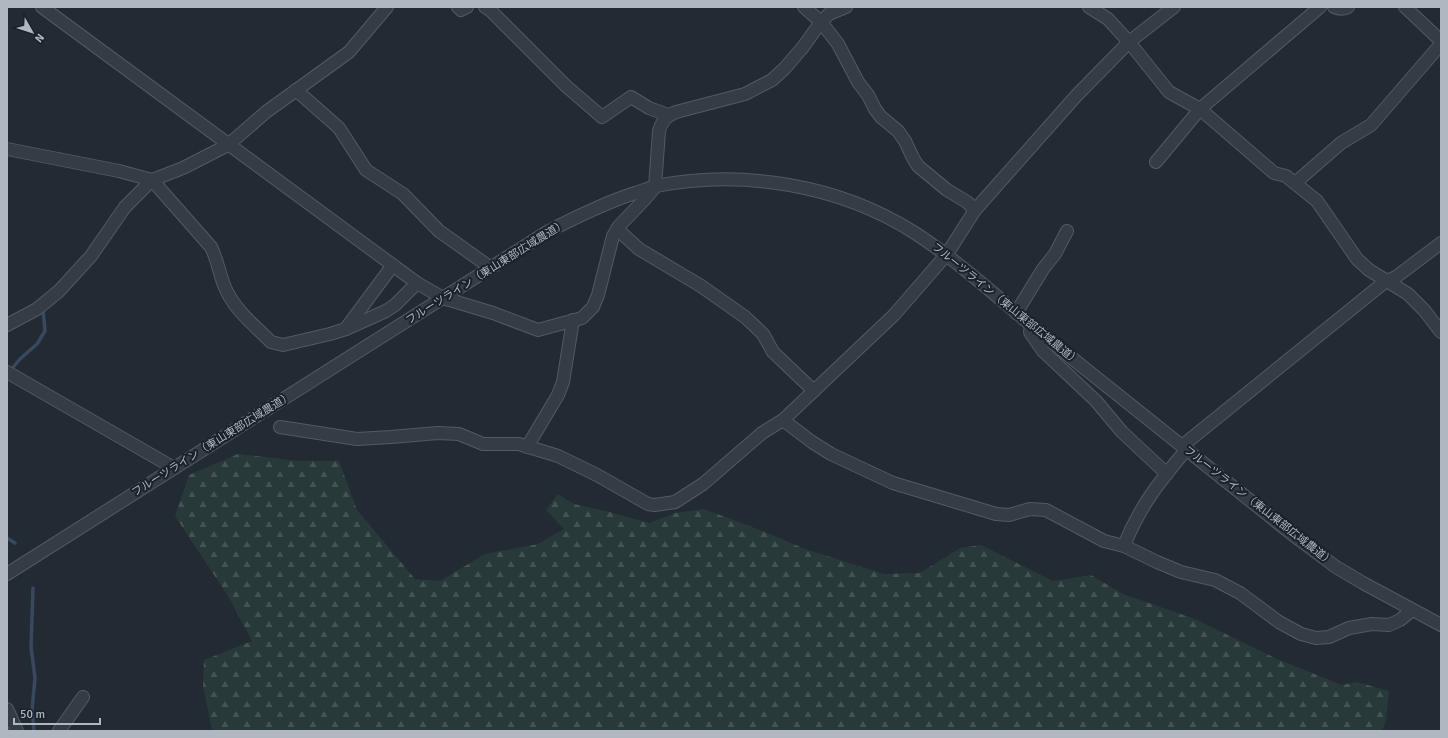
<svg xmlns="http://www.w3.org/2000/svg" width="1448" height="738" viewBox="0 0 1448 738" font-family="Signika,'Noto Sans JP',sans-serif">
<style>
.forest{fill:url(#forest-firs)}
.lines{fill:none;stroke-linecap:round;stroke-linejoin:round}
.stream{stroke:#39485c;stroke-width:3.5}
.minor-casing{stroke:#525a62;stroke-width:14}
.minor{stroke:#353c45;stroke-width:12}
.labels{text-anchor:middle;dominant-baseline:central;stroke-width:4;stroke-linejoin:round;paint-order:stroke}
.street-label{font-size:11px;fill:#afb7c1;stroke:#1b2129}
</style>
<defs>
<pattern id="forest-firs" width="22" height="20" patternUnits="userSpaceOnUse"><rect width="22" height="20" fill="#283939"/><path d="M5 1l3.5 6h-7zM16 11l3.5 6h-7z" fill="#455354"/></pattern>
</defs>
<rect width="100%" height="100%" fill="#222a34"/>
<!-- forest -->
<path class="forest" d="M238,454L299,461H339L357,510L415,579L440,581L485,554L538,544L564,529L546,510L558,494L574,504L610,512L649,523L675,513L704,509L765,532L805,549L884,574L920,573L960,548L981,545L1053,581L1091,575L1123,594L1195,619L1277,659L1342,685L1357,682L1389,691L1386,721L1382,731H212L203,685L204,660L252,641L228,596L175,516L189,475Z"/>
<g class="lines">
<!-- stream -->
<g class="stream">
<path d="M10,371L20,359L37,344L45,331L43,309"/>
<path d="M7,538L15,543"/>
<path d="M33,588L31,647L35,678L32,710L34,731"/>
</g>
<!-- minor casing -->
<g class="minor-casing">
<g id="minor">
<path d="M42,7L417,283L443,298L493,313L538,330L582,318L593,307L598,295L613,236L619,226L644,200L655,187L659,131C662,121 666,116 676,112L745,94L772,80L785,68L803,47L821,22L829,14L846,7"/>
<path d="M458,7L461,10L467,7"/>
<path d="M485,7L491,11L566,86L602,117L631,97L649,108L668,115"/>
<path d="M804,7L821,22L838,44L858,82L868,95L875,109L881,117L898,131L905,141L913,158L918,166L947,190L967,202L975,210"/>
<path d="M1089,7L1108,19L1129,42L1169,92L1200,109L1274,173L1286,176L1317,201L1357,259L1369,270L1408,294L1424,310L1441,332"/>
<path d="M1174,7L1129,42L1076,96L975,210L947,254L894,315L783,420L812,442L831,454L893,483L996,514L1009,515L1030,509L1046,510L1104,541L1124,546C1139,507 1160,481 1186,450"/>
<path d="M1334,7C1339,9 1343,10 1348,7"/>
<path d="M1405,7L1441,41"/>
<path d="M296,90L339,128L366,170L403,194L439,231L491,268"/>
<path d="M7,149L119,171L152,180L211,247C217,259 219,272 224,285C233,309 254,325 271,342L283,345L330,334L346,329L386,311L395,305L417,283"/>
<path d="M1156,162L1200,109L1320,7"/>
<path d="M1295,183L1341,143L1371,125L1441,44"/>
<path d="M617,229L639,249L701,286L745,317L763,334L773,352L814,391"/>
<path d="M1016,313L1043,269L1055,254L1067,231"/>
<path d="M7,325L37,309L59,291L91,256L125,207L152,180L183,168L228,145L266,112L349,52L387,7"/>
<path d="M1031,325L1030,332L1043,351L1096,401L1122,432L1167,474"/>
<path d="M347,327L393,265"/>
<path d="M7,372L174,468"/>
<path d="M280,427L357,439L391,437L438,433L459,434L483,444H519L558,456L597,475L648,504L655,505L675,502L703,484L762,433L783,420"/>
<path d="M1182,446L1386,281L1396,277L1441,243"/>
<path d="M527,447L558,395L563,382L573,320"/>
<path d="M1124,546L1157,562L1181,572L1215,580L1240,593L1279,622L1301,634L1316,638L1329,637L1349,628L1372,624L1389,625L1400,620L1412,610"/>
<path d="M7,574L547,232C576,217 604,203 635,193C642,191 649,188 656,186C743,169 840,185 915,233C964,265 1007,306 1053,343C1134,408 1215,473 1297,538L1336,567L1363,583L1441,625"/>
<path d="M7,709L17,731"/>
<path d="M59,731L83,697"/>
</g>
</g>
<!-- minor -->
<use href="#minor" class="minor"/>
</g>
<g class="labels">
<!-- street labels -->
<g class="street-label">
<text transform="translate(486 272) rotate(-32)">フルーツライン（東山東部広域農道）</text>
<text transform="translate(1006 304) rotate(39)">フルーツライン（東山東部広域農道）</text>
<text transform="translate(212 444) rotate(-32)">フルーツライン（東山東部広域農道）</text>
<text transform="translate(1259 506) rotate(38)">フルーツライン（東山東部広域農道）</text>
</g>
</g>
<!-- border -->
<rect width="1448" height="738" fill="none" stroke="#afb7c1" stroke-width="16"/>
<!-- north arrow -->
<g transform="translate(32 32) rotate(129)" stroke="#1b2129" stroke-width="3" paint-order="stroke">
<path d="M0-3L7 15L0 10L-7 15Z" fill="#afb7c1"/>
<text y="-6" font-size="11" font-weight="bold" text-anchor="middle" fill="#afb7c1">N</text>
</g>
<!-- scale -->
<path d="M14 718v6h86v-6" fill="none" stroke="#afb7c1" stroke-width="2"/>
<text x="20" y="718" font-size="12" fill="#afb7c1" stroke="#1b2129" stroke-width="3" paint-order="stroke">50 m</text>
</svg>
